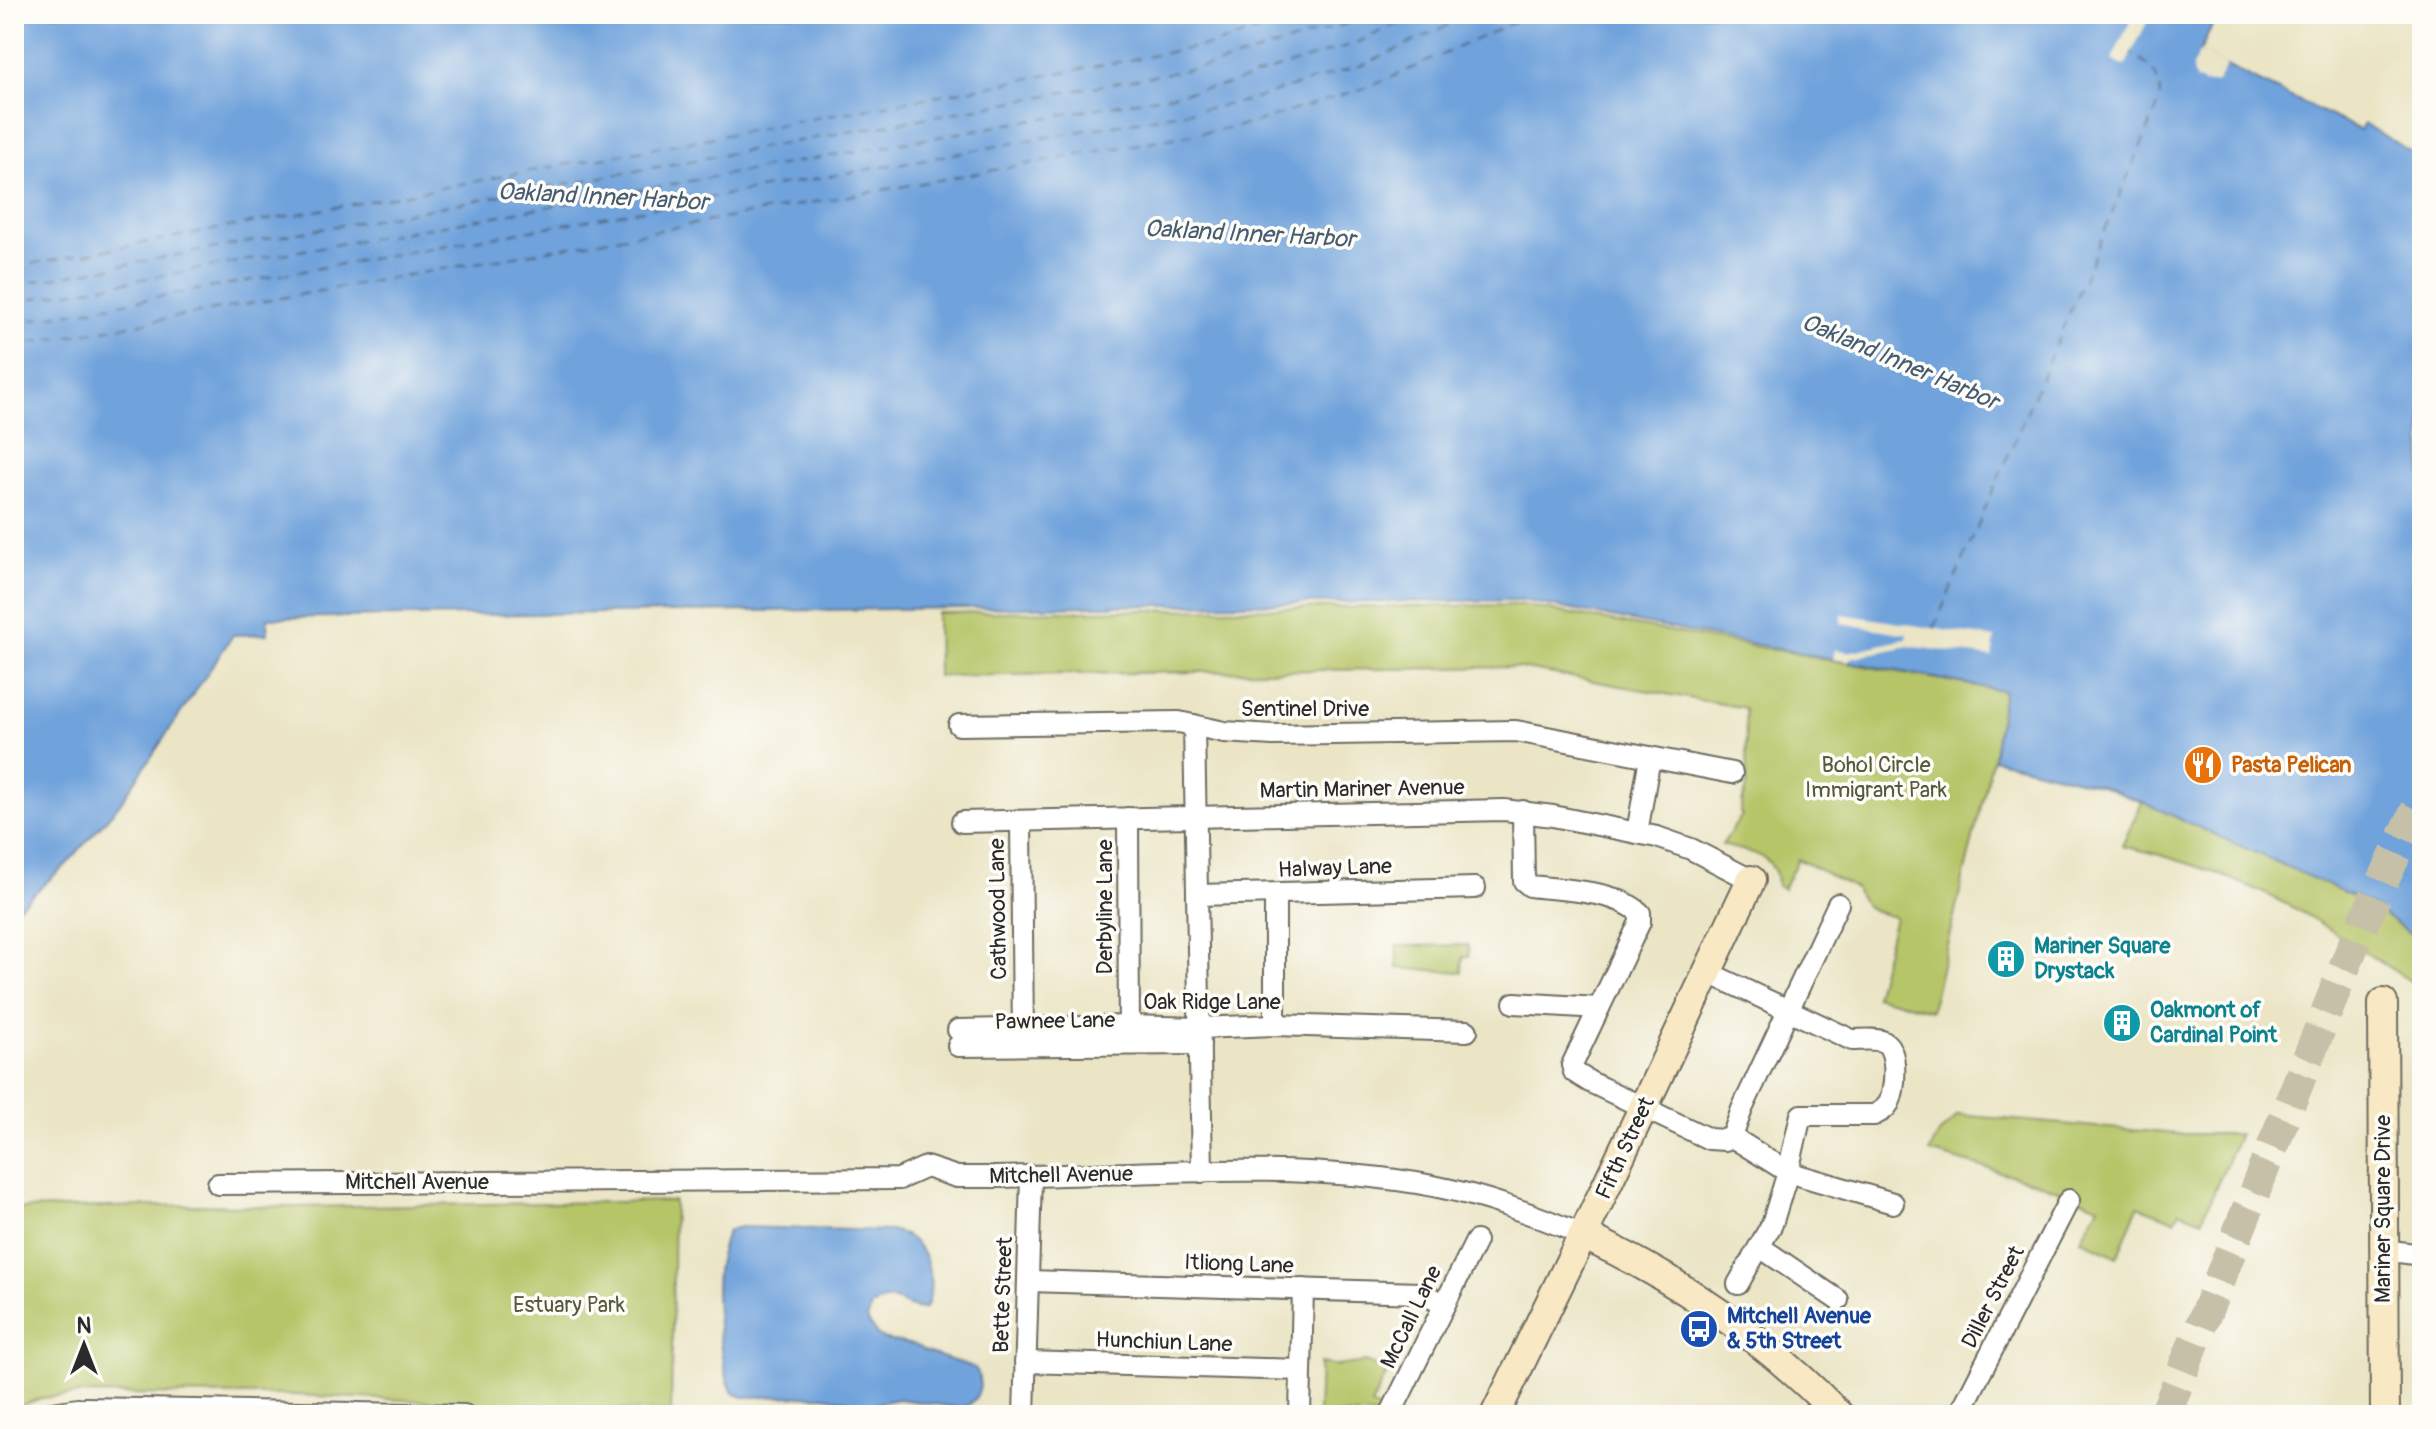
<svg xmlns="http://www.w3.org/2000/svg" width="2436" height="1429" viewBox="0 0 2436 1429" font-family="Pangolin,sans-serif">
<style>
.green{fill:#b6c568;stroke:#70784a;stroke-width:2}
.water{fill:#70a2db;stroke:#4e6683;stroke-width:2}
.pier{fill:#ebe5c6}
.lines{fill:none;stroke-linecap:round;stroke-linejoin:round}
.ferry{stroke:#475b71;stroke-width:2;stroke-dasharray:10 8;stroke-linecap:butt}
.primary-tunnel{stroke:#c5c0a7;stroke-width:32;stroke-dasharray:32 16;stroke-linecap:butt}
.street-casing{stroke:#6e6c61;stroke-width:24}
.secondary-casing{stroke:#6e6c61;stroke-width:32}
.street{stroke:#fff;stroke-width:20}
.secondary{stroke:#f8e8c3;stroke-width:28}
.labels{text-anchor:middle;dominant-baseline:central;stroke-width:7;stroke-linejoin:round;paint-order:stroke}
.street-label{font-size:22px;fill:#2b2b2b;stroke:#fdfcf7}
.park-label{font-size:22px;fill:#55593d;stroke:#fdfcf7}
.food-label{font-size:22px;font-weight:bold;fill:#c56008;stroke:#fdfcf7;text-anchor:start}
.culture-label{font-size:22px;font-weight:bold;fill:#0d838f;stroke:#fdfcf7;text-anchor:start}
.transit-label{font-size:22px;font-weight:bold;fill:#164399;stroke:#fdfcf7;text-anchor:start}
.water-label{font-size:24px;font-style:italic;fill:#475b71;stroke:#fdfcf7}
</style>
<rect width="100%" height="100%" fill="#fdfcf7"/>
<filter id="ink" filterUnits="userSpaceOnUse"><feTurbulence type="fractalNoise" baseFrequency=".0125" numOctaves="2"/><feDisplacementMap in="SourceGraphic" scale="16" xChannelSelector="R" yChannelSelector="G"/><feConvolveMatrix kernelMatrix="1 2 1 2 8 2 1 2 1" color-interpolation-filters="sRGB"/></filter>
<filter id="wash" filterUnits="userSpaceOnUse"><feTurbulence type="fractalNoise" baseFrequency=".006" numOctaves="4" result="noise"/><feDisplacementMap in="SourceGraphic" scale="32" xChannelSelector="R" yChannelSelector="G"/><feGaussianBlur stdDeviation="1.8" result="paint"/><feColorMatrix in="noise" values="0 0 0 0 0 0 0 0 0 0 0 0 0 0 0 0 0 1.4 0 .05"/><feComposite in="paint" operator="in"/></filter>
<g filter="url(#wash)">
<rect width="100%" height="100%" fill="#ebe5c6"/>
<!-- green -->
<g class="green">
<path d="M1521,605L2004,691L1996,745L1931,1010L1875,996L1895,917C1873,911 1863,910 1855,888L1798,859L1783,889L1777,886C1778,852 1748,853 1722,845L1742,815L1740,813L1747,782L1745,708L1514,667L938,676L937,613Z"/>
<path d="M2142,802L2368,903L2422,943V957L2412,982C2380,962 2349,942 2318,922C2261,887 2187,859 2122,846Z"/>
<path d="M1468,945L1469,956L1463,957L1462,972L1397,968V946Z"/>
<path d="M1958,1115L2178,1134H2239L2202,1220L2180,1211L2175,1220L2138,1206L2117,1257L2081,1239L2099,1206L2042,1184L1929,1152L1939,1134Z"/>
<path d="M674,1201L671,1412L294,1395L81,1394L42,1398L14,1408V1209L198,1205L291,1207Z"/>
<path d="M1366,1362L1388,1371L1371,1405L1382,1412L1380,1415H1318L1320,1363L1336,1366Z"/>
</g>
<!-- water -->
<g class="water">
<path d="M14,14H2218L2199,53L2360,130L2364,124L2422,158V182L2413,198L2422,203V943L2368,903L2142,802L2099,785L1993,759L2004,691L1520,600L268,618L267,634L233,635L119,805L66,865L14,911Z"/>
<path d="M740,1227L893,1231C926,1237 938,1280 926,1308C903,1312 897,1288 871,1307L867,1320L877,1335L886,1340L914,1345L924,1351L975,1368C985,1384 979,1403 961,1408L898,1399L867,1405L824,1396L743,1397L733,1393C720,1369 714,1300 717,1272C718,1259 723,1247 726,1234L729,1230Z"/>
</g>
<!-- pier -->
<g class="pier">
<path d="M2134,14H2151L2125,66L2112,59Z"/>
<path d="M2199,52L2227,65L2217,82L2204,84L2196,80L2193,75L2192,67Z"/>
<path d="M1842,614L1995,638L1992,657L1908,646L1850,658L1849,662L1833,659L1835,649L1848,652L1906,639L1907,634L1841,623Z"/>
</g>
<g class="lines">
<!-- ferry -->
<g class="ferry">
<path d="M14,267L1220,43L1313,14"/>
<path d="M14,285L1223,63L1347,24L1365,14"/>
<path d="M14,302L1227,85L1356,43L1419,14"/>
<path d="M14,323L1242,102L1366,64L1472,14"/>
<path d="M14,346L1250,124L1374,85L1533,14"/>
<path d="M1934,628L2158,106C2164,82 2154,65 2131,54"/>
</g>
</g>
</g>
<g filter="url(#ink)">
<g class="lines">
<!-- primary-tunnel -->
<path class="primary-tunnel" d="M2165,1415L2357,936L2422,798"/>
<!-- street casing -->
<g class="street-casing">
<g id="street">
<path d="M959,725L1179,722L1224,732L1273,735L1516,731L1732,773"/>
<path d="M1194,725L1202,1172"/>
<path d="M1523,811L1524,881L1530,886C1563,890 1615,890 1640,913V922L1572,1065L1574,1072L1590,1082L1709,1139L1725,1140L1732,1137L1788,1172L1801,1115H1874C1880,1112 1885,1110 1889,1103C1895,1091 1899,1050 1884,1042C1875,1038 1862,1040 1852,1040L1707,972"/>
<path d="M1128,818L1129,1038"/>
<path d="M1021,821L1023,1041"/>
<path d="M962,822L1504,810L1553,816L1657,837L1691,849L1751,880"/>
<path d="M1637,833L1650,757"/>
<path d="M1275,894V1025"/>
<path d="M1197,895L1475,888"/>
<path d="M1514,1003L1599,1008"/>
<path d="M958,1030L1129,1026L1199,1028L1275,1025L1467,1031"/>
<path d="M958,1046L1200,1044"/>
<path d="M1732,1137L1742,1109L1838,904"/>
<path d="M218,1184L899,1179L926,1167L957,1177C1114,1178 1277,1157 1433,1186C1485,1196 1535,1215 1583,1235"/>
<path d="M1760,1247L1838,1300"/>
<path d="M2384,1250L2422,1255"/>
<path d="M1029,1281L1420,1293L1445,1304"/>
<path d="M1738,1284L1772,1224L1788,1172L1893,1203"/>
<path d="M1025,1362L1301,1370"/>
<path d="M40,1415L84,1408L464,1415"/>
<path d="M1024,1415L1031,1177"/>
<path d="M1300,1415L1303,1289"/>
<path d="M1390,1415L1476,1241"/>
<path d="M1959,1415L2069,1200"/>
</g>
</g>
<!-- secondary casing -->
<g class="secondary-casing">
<g id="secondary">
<path d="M2383,1003L2385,1415"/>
<path d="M1583,1235C1681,1280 1764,1338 1839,1415"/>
<path d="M1495,1415L1583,1235L1751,880"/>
</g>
</g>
<!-- street -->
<use href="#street" class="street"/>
<!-- secondary -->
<use href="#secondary" class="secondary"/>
</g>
</g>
<!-- icons -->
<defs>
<g id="restaurant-disc" transform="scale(2)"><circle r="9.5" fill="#e8710a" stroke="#fdfcf7"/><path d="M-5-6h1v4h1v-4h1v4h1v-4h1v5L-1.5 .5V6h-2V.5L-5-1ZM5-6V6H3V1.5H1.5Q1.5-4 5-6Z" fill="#fff"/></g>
<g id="building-disc" transform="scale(2)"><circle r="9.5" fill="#0f9aa8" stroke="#fdfcf7"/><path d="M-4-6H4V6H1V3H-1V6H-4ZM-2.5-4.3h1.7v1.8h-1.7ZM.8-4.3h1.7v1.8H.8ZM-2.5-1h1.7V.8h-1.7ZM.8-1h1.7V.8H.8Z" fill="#fff"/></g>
<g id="bus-disc" transform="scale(2)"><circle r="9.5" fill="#1a4fb4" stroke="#fdfcf7"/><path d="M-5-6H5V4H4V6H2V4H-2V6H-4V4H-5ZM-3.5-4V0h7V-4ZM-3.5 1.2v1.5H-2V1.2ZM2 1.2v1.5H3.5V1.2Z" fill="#fff"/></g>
</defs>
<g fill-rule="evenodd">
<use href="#restaurant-disc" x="2203" y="765"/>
<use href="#building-disc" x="2006" y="959"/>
<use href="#building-disc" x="2122" y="1023"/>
<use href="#bus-disc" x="1699" y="1329"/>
</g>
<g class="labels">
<!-- street labels -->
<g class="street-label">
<text x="1305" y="709">Sentinel Drive</text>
<text transform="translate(1362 789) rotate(-1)">Martin Mariner Avenue</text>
<text transform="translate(1335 868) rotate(-2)">Halway Lane</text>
<text transform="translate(1105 907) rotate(-90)">Derbyline Lane</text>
<text transform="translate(998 909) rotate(-91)">Cathwood Lane</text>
<text x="1212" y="1002">Oak Ridge Lane</text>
<text transform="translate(1055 1021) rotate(-1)">Pawnee Lane</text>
<text transform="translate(1625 1148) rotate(-65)">Fifth Street</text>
<text transform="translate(1061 1175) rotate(-1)">Mitchell Avenue</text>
<text x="417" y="1182">Mitchell Avenue</text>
<text transform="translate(2383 1209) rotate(-90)">Mariner Square Drive</text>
<text transform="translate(1239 1264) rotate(2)">Itliong Lane</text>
<text transform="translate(1003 1295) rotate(-88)">Bette Street</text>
<text transform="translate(1993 1297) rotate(-63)">Diller Street</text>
<text transform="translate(1411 1317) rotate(-64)">McCall Lane</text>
<text transform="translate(1164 1342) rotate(2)">Hunchiun Lane</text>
</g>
<!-- park labels -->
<g class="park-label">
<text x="1876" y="765">Bohol Circle<tspan x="1876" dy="25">Immigrant Park</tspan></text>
<text x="569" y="1305">Estuary Park</text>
</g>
<!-- food labels -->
<g class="food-label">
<text x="2231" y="765">Pasta Pelican</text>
</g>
<!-- culture labels -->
<g class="culture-label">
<text x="2034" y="946">Mariner Square<tspan x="2034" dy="25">Drystack</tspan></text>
<text x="2150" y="1010">Oakmont of<tspan x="2150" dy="25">Cardinal Point</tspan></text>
</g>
<!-- transit labels -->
<g class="transit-label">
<text x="1727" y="1316">Mitchell Avenue<tspan x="1727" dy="25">&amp; 5th Street</tspan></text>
</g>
<!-- water labels -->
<g class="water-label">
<text transform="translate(603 197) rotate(3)">Oakland Inner Harbor</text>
<text transform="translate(1250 234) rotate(3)">Oakland Inner Harbor</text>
<text transform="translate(1900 362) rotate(23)">Oakland Inner Harbor</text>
</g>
</g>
<!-- margin -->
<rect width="2436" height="1429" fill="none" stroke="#fdfcf7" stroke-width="48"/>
<!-- north arrow -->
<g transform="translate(84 1345)" stroke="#fdfcf7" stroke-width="6" paint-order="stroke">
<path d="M0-6L14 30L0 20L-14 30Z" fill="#2b2b2b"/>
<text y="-12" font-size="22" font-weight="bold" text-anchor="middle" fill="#2b2b2b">N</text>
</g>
</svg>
